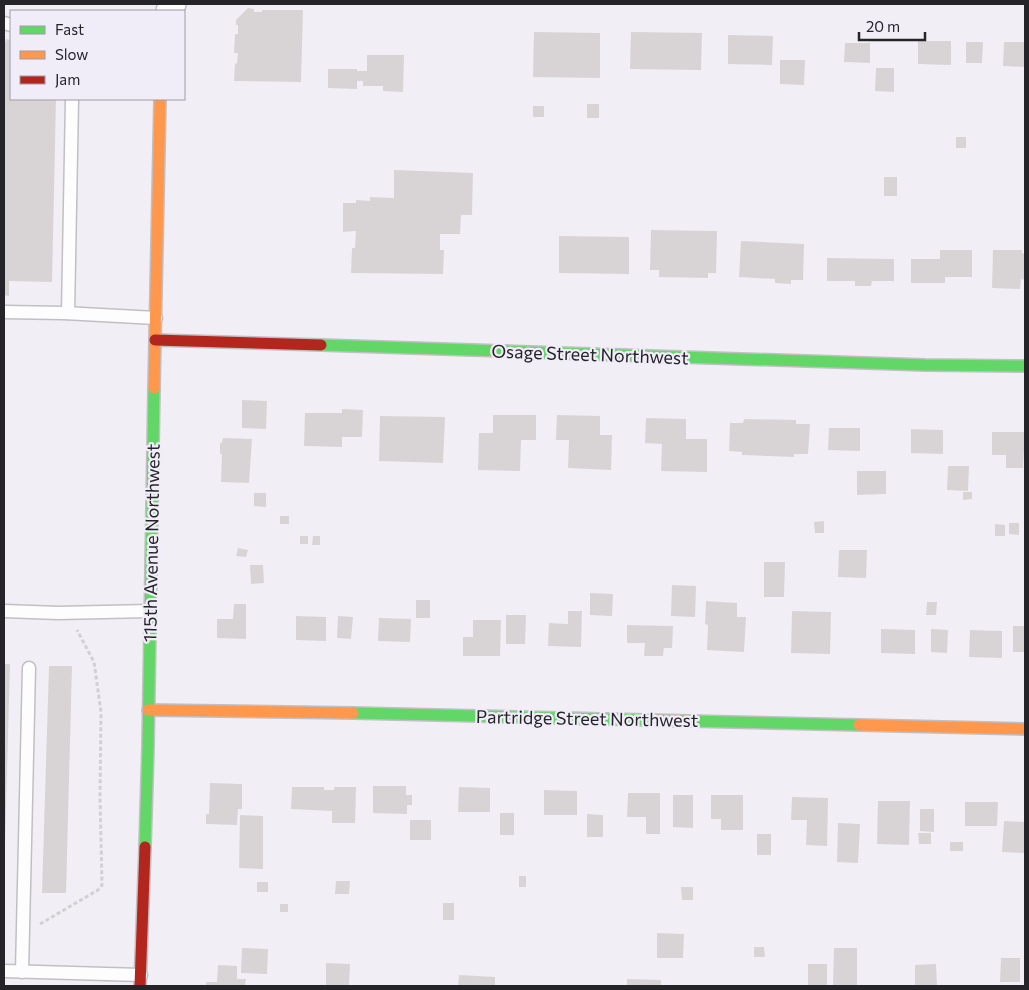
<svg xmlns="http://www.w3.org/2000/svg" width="1029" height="990" viewBox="0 0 1029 990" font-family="Commissioner,sans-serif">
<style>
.building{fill:#d8d4d6}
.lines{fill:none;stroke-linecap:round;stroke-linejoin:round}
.lane-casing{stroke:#c1bfc4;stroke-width:15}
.street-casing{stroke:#c1bfc4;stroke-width:28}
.fast-casing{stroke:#c1bfc4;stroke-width:14}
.slow-casing{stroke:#c1bfc4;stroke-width:14}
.jam-casing{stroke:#c1bfc4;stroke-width:14}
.path{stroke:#d1d0d2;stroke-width:3;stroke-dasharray:4 2.5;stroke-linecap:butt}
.lane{stroke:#fdfdfe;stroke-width:12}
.street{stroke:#fdfdfe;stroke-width:25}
.fast{stroke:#63d668;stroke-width:11}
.slow{stroke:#ff974d;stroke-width:11}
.jam{stroke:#b3261e;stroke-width:11}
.labels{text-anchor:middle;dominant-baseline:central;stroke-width:4.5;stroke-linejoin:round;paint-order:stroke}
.street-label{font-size:18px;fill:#252428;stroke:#f0ecf8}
</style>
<rect width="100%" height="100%" fill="#f1eff5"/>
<!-- building -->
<g class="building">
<path d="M248,8L254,9V12H262V10H303L301,82L234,81L235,63L237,64L238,53H234L235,34H238V25H236V20Z"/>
<path d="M534,32L600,33V78L533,77Z"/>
<path d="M631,32L702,33L701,70L630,69Z"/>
<path d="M728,35L773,36L772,65L728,64Z"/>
<path d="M6,39L11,40V99H56L52,282L9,281V296L4,295V48Z"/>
<path d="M918,41H951V65L918,64Z"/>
<path d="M966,42H983L982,63H966Z"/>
<path d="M1004,42H1025V67L1003,66Z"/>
<path d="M845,43H870V63L844,62Z"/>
<path d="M367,55H404L403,92L383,91V86H363V81H357V89L328,88V69H357V71H367Z"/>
<path d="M780,60H805L804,85L780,84Z"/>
<path d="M876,68H894V92L875,91Z"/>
<rect x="587" y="104" width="12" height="14"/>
<rect x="533" y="106" width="11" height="11"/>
<rect x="956" y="137" width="10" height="11"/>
<path d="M394,170L473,173L472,215H461L460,234H440V250H444L443,274L351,273L352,248H355L356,231L343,232V203H356V200L370,201V197L394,198Z"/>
<rect x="884" y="177" width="13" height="19"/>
<path d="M651,230L717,231L716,273H708V278L659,277V270H650Z"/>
<path d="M559,236L629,237V274L559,273Z"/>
<path d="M741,241L804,244L803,280H791V284L775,283V279L739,277Z"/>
<path d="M940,250H972V277H945V283H911V259H940Z"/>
<path d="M993,250H1022V253L1025,254V280L1021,279L1020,289L992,288Z"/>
<path d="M827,258L894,259V281H872L871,286H855V281H827Z"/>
<path d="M242,400L267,401L266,429L242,428Z"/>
<path d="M342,409L363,410L362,437H342V447L304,446L305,413H342Z"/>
<path d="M493,415H536V440H521L520,471L478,470L479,433H493Z"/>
<path d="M557,415L600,416V435H612L611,470L568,468L569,440H556Z"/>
<path d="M380,416L445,417L443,463L379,461Z"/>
<path d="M646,418L686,419V439H707V472L661,471L662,444L645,443Z"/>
<path d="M744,419L796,420V424H810L808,454H794V457L742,455V452L729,451L730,423H743Z"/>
<path d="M829,428H860V451L828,450Z"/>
<path d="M911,429L943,430V454L911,453Z"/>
<path d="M992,432H1025L1023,468H1006V455H992Z"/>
<path d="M223,438L252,439L249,483L221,482L222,454H220V443H222Z"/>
<path d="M948,466H969L968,491L947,490Z"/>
<path d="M857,471H886V494L857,495Z"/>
<path d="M963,492H972V499L963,500Z"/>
<path d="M254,493H266V507L254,506Z"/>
<rect x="280" y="516" width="9" height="8"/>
<path d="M824,521V533H815L814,522Z"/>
<path d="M1009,523H1019V535L1009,534Z"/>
<path d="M995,524L1005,525V536H995Z"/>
<rect x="300" y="536" width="8" height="8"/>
<path d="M313,536H320V545H312Z"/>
<path d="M238,548L248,550L246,557L236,556Z"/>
<path d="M839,550H867L866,578L838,577Z"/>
<path d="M764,562H785L784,597H764Z"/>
<path d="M250,565H263L264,583L251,584Z"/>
<path d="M672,585L696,586L695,617L671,616Z"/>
<path d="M590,593L613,594L612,616L590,615Z"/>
<rect x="416" y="600" width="14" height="18"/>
<path d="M706,601L737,603V617H746L744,652L707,650L708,625L705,624Z"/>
<path d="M927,602H937L936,615H926Z"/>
<path d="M234,604H246V639L217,638V619H233Z"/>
<path d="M568,611H582L581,647L548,646L549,623L568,624Z"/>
<path d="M792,611L831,612L830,654L791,653Z"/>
<path d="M506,615H526L525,644H506Z"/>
<path d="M296,616L326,617V641L296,640Z"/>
<path d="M338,616L353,617L351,639L337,638Z"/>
<path d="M379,618L411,619L410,642L378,641Z"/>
<path d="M473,620H501L500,656H463V637H473Z"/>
<path d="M627,625L673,626L672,648H664L663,656H644L645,643H627Z"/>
<rect x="1013" y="626" width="12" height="26"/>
<path d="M881,629L915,630V654L881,653Z"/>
<path d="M931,629L948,630L947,653L931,652Z"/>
<path d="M970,630L1002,631V658L969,657Z"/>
<path d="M4,664H10L5,845H4Z"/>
<path d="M49,666H72L66,893H42Z"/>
<path d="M210,783L242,784V809H238L237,825L206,824V814H209Z"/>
<path d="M373,786H406V795H412V805H407V814L373,813Z"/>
<path d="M292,787H324V790H334V787H356L355,823H332V811L291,809Z"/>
<path d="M459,787L490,788V812H458Z"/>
<path d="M544,790L577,791V815H544Z"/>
<path d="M628,793H660V834H646V817H627Z"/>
<path d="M673,795H693V828L673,827Z"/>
<path d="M711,795H743V830H721V819H711Z"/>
<path d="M792,797L828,798L827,846L806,845L807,820H791Z"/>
<path d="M878,801H910L909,845L877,844Z"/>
<path d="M965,802H998L997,826H965Z"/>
<path d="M920,809H934V832L920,831Z"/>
<rect x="500" y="813" width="14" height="22"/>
<path d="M587,814L603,815V837H587Z"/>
<path d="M240,815L263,816V869L239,868Z"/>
<rect x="410" y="820" width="21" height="20"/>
<path d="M1004,821L1025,822L1024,853L1002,852Z"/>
<path d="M838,823L860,824L858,863L837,862Z"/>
<path d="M918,833H931V844H919Z"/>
<rect x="757" y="834" width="14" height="21"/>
<rect x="950" y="842" width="13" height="9"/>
<rect x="519" y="876" width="7" height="11"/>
<path d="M336,881H350L349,894H335Z"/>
<rect x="257" y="882" width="11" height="10"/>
<path d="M681,887H693V900H682Z"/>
<rect x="443" y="903" width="11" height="17"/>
<rect x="280" y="904" width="8" height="8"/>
<path d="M657,933L684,934L683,958H657Z"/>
<path d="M754,947H764L765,957H754Z"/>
<path d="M242,948L268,949L267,974L241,973Z"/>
<path d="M834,948H857V986H833Z"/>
<path d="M1001,958H1020V982H1000Z"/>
<path d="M326,963L350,964L349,986L326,985Z"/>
<rect x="808" y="964" width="19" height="22"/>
<path d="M936,964L937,986H915V965Z"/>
<path d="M218,965L237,966V979H246L245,986H206V982H217Z"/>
<path d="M459,975L495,977V986H458Z"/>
<path d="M627,979L661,980V986H627Z"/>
</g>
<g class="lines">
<!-- lane casing -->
<g class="lane-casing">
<g id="lane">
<path d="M4,23L11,25"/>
<path d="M4,312L64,313L156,318"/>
<path d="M68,313L72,99"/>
<path d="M4,611L58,613L149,611"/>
<path d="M4,971L141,975"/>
<path d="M22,972L29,668"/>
</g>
</g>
<!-- street casing -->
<g class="street-casing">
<path id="street" d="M169,11L173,4"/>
</g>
<!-- fast casing -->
<g class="fast-casing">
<g id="fast">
<path d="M321,345L925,365L1025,366"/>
<path d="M353,713L859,725"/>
<path d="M145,847L148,747L154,388"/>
</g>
</g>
<!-- slow casing -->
<g class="slow-casing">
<g id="slow">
<path d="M154,388L160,99"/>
<path d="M148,710L353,713"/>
<path d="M859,725L1025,729"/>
</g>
</g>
<!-- jam casing -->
<g class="jam-casing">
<g id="jam">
<path d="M155,340L321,345"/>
<path d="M140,986L145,847"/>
</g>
</g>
<!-- path -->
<path class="path" d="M40,924L98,890L102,885L100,796L101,712L94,662L77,630"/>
<!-- lane -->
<use href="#lane" class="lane"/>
<!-- street -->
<use href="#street" class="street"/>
<!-- fast -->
<use href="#fast" class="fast"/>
<!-- slow -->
<use href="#slow" class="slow"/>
<!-- jam -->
<use href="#jam" class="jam"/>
</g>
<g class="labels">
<!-- street labels -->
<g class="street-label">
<text transform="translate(590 354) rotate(2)">Osage Street Northwest</text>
<text transform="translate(151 543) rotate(-89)">115th Avenue Northwest</text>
<text transform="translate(587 718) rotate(1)">Partridge Street Northwest</text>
</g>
</g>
<!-- border -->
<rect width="1029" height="990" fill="none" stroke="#252428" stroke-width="10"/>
<!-- legend -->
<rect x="10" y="10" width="175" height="90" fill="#f0ecf8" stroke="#9f9ca5"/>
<rect x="20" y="26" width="25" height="8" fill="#63d668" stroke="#9f9ca5"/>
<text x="55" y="35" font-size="15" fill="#252428">Fast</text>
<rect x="20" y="51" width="25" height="8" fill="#ff974d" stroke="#9f9ca5"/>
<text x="55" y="60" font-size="15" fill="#252428">Slow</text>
<rect x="20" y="76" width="25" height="8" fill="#b3261e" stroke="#9f9ca5"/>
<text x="55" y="85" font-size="15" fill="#252428">Jam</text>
<!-- scale -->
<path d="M859 32v8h66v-8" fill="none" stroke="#252428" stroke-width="2.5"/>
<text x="866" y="32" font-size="15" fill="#252428" stroke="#f0ecf8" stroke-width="4" paint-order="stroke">20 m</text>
</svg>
